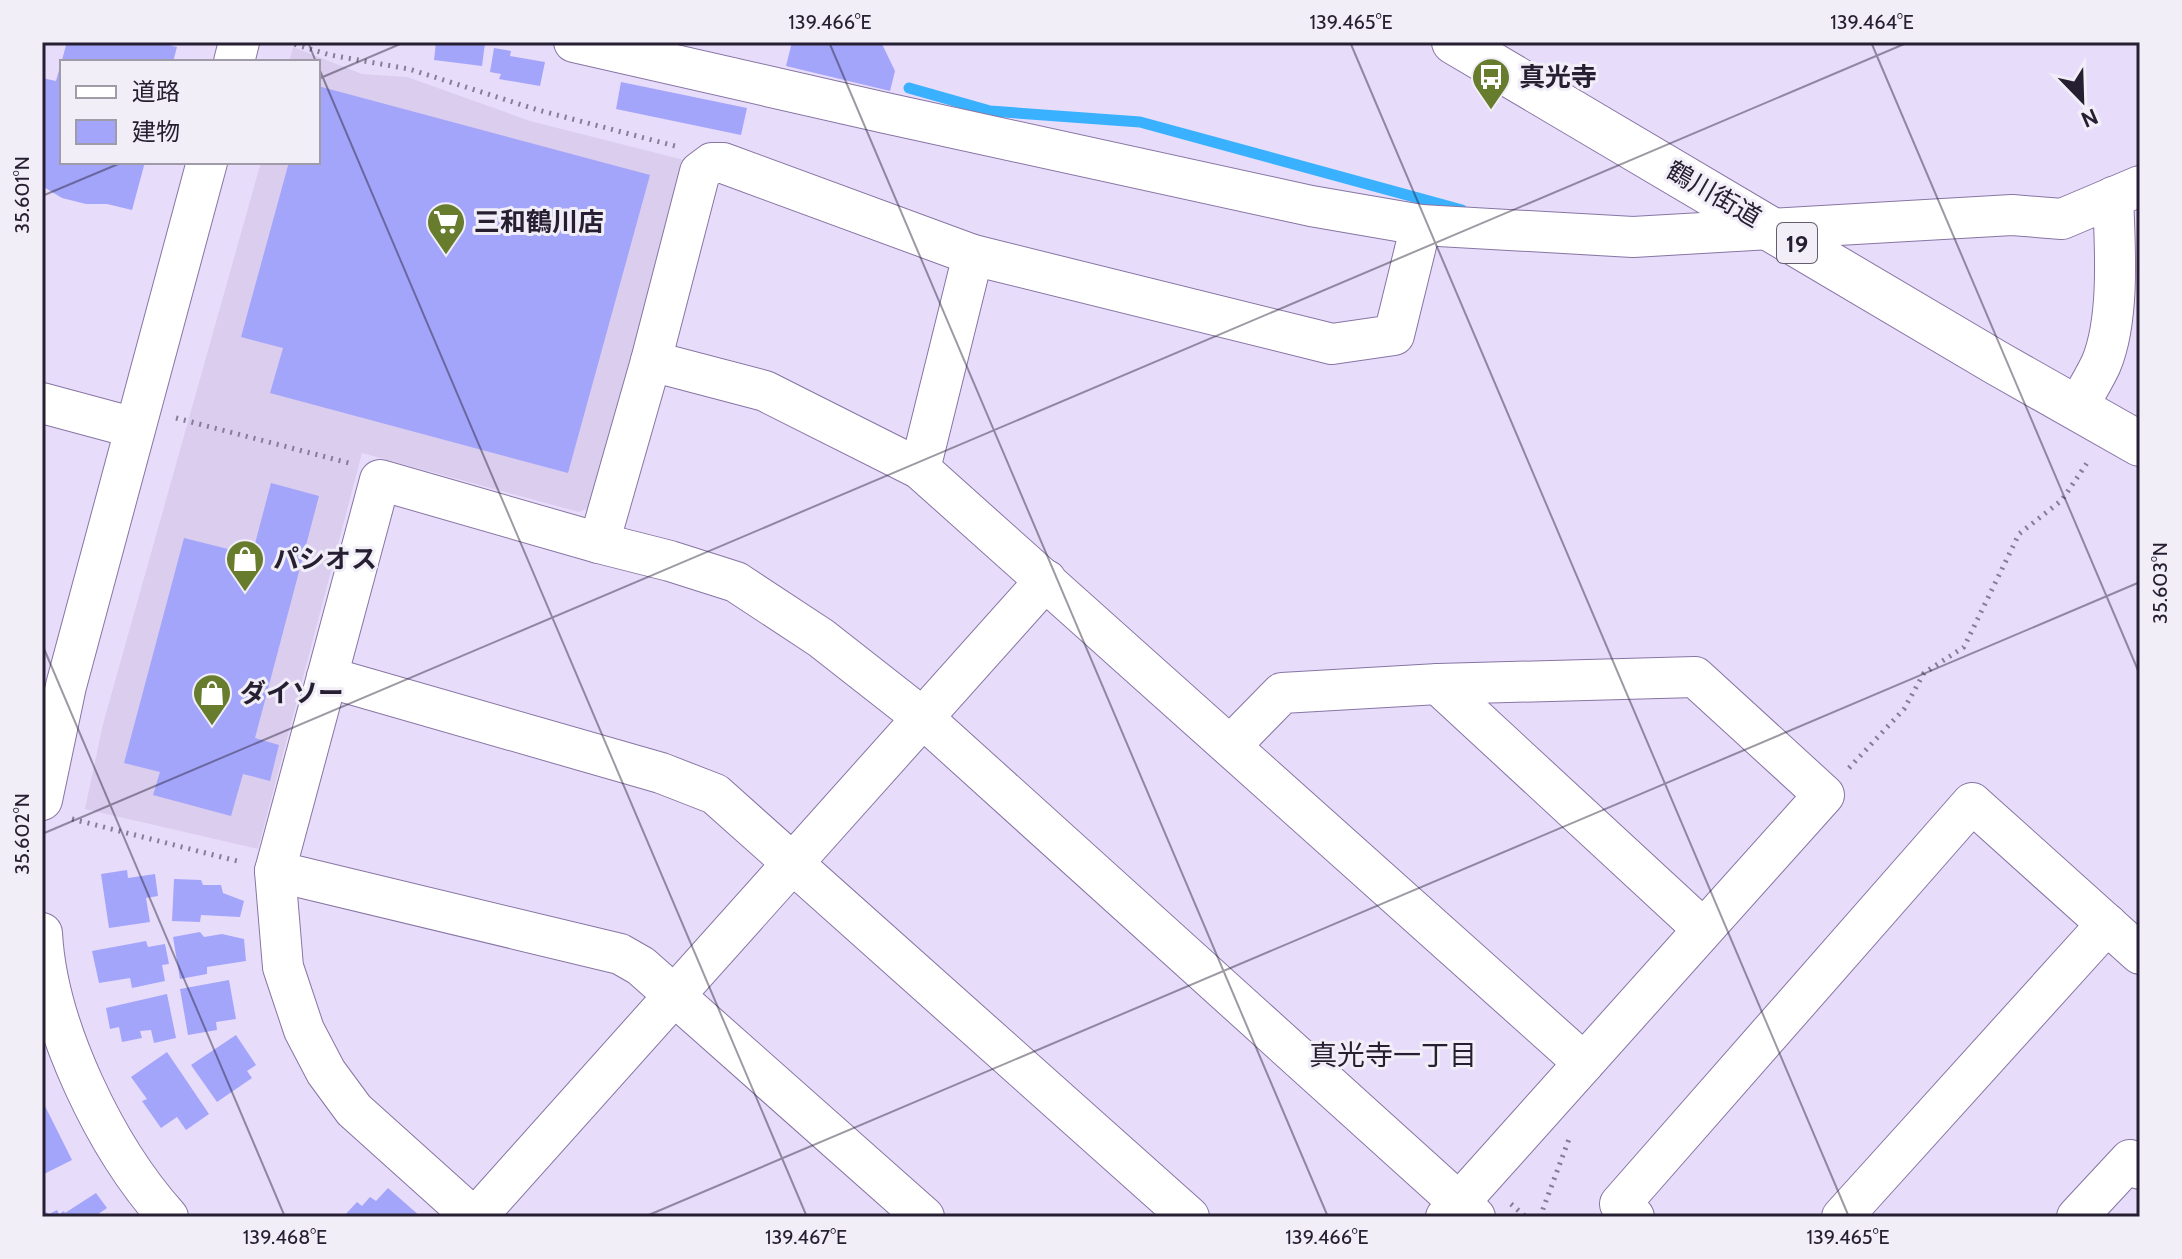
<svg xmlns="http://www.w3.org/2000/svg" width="2182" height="1259" viewBox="0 0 2182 1259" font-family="Cabin,'Noto Sans JP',sans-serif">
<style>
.built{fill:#dacdee}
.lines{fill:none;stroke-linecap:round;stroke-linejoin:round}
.stream{stroke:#39b1ff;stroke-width:11}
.building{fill:#a3a5fa}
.minor-casing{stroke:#8775a3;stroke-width:42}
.major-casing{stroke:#8775a3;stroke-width:46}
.path{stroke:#867d96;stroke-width:5;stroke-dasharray:2 6;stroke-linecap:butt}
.minor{stroke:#fff;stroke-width:40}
.major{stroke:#fff;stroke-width:44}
.ticks{fill:none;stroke:#261f32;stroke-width:2;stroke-opacity:0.45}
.labels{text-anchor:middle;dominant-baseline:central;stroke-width:6;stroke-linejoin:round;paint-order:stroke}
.shield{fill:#f1eef8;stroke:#635d6d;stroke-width:2}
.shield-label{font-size:24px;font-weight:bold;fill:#261f32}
.poi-label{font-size:26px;font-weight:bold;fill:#261f32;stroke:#f1eef8;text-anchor:start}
.street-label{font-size:26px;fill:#261f32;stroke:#f1eef8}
.neighbourhood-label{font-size:28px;fill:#261f32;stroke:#f1eef8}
.neatline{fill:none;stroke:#261f32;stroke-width:3}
.ticks-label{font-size:20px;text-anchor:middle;fill:#261f32}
</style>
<rect width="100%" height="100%" fill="#e8dcfb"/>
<!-- built -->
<path class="built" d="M293,47L362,74L407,77L530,121L688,161L595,505L579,512L362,453L258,849L85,809L103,724L261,162H318V62H289Z"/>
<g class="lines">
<!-- stream -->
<path class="stream" d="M909,88L990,111L1140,122L1462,210"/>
</g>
<!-- building -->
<g class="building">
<path d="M67,42H157L177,47L173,62H62V162H145L132,210L107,204H86L62,198L42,186V78L56,81Z"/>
<path d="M436,42L485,43L482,66L434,60Z"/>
<path d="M792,42L882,44L895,71L890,91L786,66Z"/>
<path d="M494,48L511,51L510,56L545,62L540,86L499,79L501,74L490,72Z"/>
<path d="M621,82L747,108L741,135L616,109Z"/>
<path d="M318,86L650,175L568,473L270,393L283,348L241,337L289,162H318Z"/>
<path d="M271,483L319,496L255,738L279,745L270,781L243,774L231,816L153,795L160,772L124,763L184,538L252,555Z"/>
<path d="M127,870L128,878L155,874L158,896L146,898L150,922L109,928L101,874Z"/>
<path d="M174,879L201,880L203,885H221L223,893L244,901L240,917L201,915L200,922L172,921Z"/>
<path d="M200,932L204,937L222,934L244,939L246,961L207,967V974L180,979L173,937Z"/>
<path d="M146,941L148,947L165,944L169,964L162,965L165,981L132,988L130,978L99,983L92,951Z"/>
<path d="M229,980L236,1019L216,1022L217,1030L188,1035L180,989Z"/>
<path d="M167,994L176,1038L154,1043L151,1030L140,1031L142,1038L122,1042L119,1027L110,1029L106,1008Z"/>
<path d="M236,1035L256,1065L247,1071L252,1078L217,1102L191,1065Z"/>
<path d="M167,1052L209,1114L186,1130L177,1117L161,1128L142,1101L147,1099L131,1077Z"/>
<path d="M42,1100L72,1160L42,1175Z"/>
<path d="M388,1188L421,1217H343L357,1202L362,1206L370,1197L376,1201Z"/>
<path d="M96,1193L107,1208L94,1217H42L46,1212L49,1214L57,1210L59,1214L64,1211L65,1213Z"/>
</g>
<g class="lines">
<!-- minor casing -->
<g class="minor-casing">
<g id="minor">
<path d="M574,42L881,112L1311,206L1421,225L1633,237L2012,215L2062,219L2140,186"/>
<path d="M234,62L239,42"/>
<path d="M973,255L1332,344L1394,335L1421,225"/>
<path d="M651,361L700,172L712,163H723L973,255L920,469"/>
<path d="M42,403L135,428"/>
<path d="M2077,408C2085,393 2094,379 2101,364C2120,319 2115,246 2113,197"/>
<path d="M599,543L651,361L765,391L920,469L1584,1063"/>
<path d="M327,677L661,773L715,794L1189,1217"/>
<path d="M1438,684L1703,929"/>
<path d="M1231,745L1282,693L1438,684L1695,677L1824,795L1446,1217"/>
<path d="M42,800L66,686L207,162"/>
<path d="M275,871L620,954L641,966L924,1217"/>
<path d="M42,933C47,1027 106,1148 168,1217"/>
<path d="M473,1217L354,1110L326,1072L304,1030L283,967L275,871L380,480L599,543L670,561L736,582L821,638L923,718L1475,1217"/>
<path d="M476,1217L1046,580"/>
<path d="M1634,1217L1620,1204L1972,803L2140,954"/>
<path d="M1842,1217L2107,924"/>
<path d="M2077,1217L2130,1160L2140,1169"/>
</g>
</g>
<!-- major casing -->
<g class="major-casing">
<path id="major" d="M1454,42L1997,363L2140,444"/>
</g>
<!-- path -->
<g class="path">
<path d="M287,42L330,55L409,69L538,110L675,146"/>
<path d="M176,418L349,463"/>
<path d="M1849,768L1904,709L1924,673L1964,647L2019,534L2062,500L2089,460"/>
<path d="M72,819L241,862"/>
<path d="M1511,1204L1526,1217"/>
<path d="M1540,1217L1569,1139"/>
</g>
<!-- minor -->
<use href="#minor" class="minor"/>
<!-- major -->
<use href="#major" class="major"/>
</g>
<!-- ticks -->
<path class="ticks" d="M308,42L316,62M829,42L1328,1217M1350,42L1849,1217M1871,42L2140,675M318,66L807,1217M318,79L405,42M42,196L123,162M42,644L285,1217M42,834L1909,42M644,1217L2140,582"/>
<!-- icons -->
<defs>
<g id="bus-pin" transform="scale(2)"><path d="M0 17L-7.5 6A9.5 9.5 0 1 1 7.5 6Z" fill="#677c2d" stroke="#f1eef8"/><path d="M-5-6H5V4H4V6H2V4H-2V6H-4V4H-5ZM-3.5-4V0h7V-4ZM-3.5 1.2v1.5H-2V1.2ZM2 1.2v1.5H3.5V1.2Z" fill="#fff"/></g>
<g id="supermarket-pin" transform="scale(2)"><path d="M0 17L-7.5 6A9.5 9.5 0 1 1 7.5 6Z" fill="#677c2d" stroke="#f1eef8"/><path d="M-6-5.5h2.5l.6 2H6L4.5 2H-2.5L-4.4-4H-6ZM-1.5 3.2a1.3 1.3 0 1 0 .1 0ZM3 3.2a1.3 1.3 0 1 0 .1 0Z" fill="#fff"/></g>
<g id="shop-pin" transform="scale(2)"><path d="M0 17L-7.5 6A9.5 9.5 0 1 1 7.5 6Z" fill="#677c2d" stroke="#f1eef8"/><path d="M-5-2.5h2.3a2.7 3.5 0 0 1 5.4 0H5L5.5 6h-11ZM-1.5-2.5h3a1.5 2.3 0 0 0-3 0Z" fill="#fff"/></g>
</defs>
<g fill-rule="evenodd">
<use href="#bus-pin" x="1491" y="77"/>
<use href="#supermarket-pin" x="446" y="222"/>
<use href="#shop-pin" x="245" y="559"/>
<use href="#shop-pin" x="212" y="693"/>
</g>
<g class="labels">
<!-- shield labels -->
<rect class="shield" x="1777" y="223" width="40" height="40" rx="6"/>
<g class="shield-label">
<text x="1797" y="243">19</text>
</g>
<!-- poi labels -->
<g class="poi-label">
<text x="1519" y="77">真光寺</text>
<text x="474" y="222">三和鶴川店</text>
<text x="273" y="559">パシオス</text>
<text x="240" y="693">ダイソー</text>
</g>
<!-- street labels -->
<g class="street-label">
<text transform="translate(1714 194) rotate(30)">鶴川街道</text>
</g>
<!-- neighbourhood labels -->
<g class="neighbourhood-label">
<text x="1393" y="1055">真光寺一丁目</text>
</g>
</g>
<!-- border -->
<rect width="2182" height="1259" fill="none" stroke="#f1eef8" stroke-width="88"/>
<!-- legend -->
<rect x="60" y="60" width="260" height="104" fill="#f1eef8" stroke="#a09ba9" stroke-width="2"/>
<rect x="76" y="86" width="40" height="12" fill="#ffffff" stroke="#a09ba9" stroke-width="2"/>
<text x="132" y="100" font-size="24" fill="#261f32">道路</text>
<rect x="76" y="120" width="40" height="24" fill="#a3a5fa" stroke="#a09ba9" stroke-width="2"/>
<text x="132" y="140" font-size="24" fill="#261f32">建物</text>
<!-- north arrow -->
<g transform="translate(2082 100) rotate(157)" stroke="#f1eef8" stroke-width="6" paint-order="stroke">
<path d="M0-6L14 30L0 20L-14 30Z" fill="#261f32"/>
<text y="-12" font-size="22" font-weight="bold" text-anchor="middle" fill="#261f32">N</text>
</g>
<rect x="44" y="44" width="2094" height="1171" class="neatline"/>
<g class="ticks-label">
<text x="830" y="29">139.466°E</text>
<text x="1351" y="29">139.465°E</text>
<text x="1872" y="29">139.464°E</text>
<text transform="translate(22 195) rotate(-90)" y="7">35.601°N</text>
<text transform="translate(2160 583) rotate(-90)" y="7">35.603°N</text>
<text transform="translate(22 834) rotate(-90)" y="7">35.602°N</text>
<text x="285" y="1244">139.468°E</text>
<text x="806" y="1244">139.467°E</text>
<text x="1327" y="1244">139.466°E</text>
<text x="1848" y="1244">139.465°E</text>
</g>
</svg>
